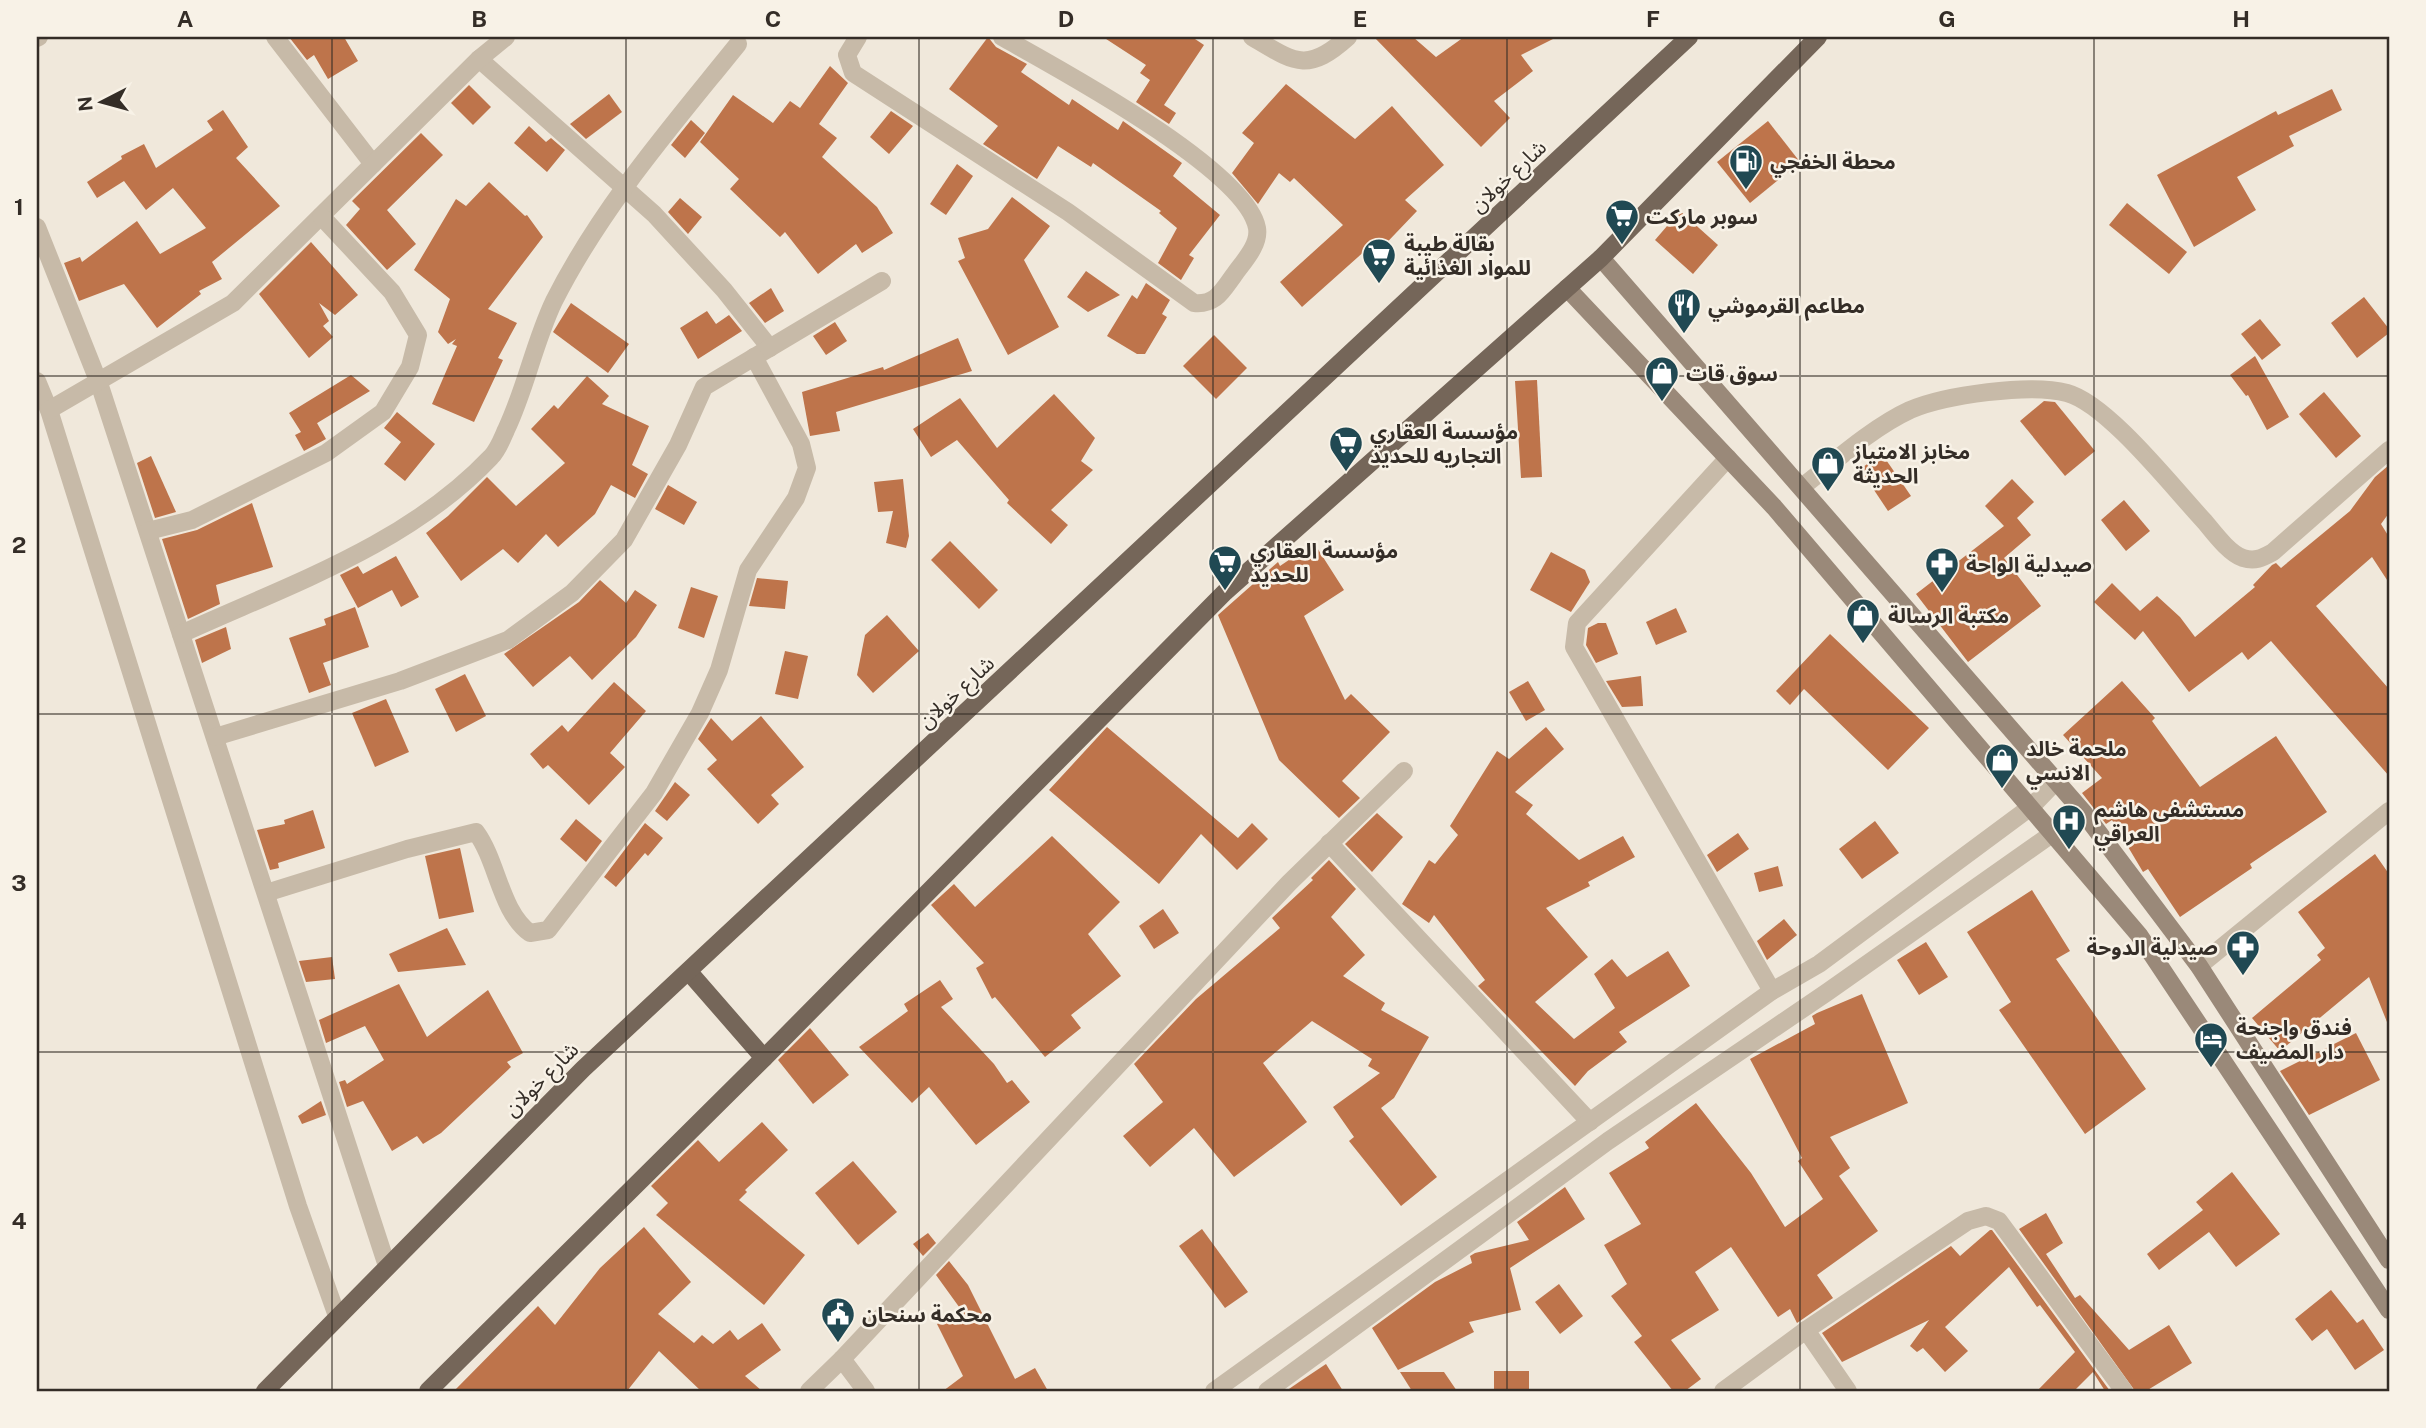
<svg xmlns="http://www.w3.org/2000/svg" width="2426" height="1428" viewBox="0 0 2426 1428" font-family="'Public Sans','Noto Sans Arabic',sans-serif">
<style>
.building{fill:#be744b}
.lines{fill:none;stroke-linecap:round;stroke-linejoin:round}
.street{stroke:#c7baa8;stroke-width:18}
.secondary{stroke:#9a8979;stroke-width:18}
.primary{stroke:#756659;stroke-width:18}
.grid{fill:none;stroke:#342d27;stroke-width:2;stroke-opacity:0.55}
.labels{text-anchor:middle;dominant-baseline:central;stroke-width:5;stroke-linejoin:round;paint-order:stroke}
.poi-label{font-size:21px;font-weight:bold;fill:#342d27;stroke:#f8f2e7;text-anchor:start}
.street-label{font-size:21px;fill:#342d27;stroke:#f8f2e7}
.neatline{fill:none;stroke:#342d27;stroke-width:2.5}
.grid-label{font-size:23px;text-anchor:middle;font-weight:bold;fill:#342d27}
</style>
<rect width="100%" height="100%" fill="#f0e8db"/>
<!-- building -->
<g class="building">
<path d="M289,37H344L358,61L328,79L314,55L307,60Z"/>
<path d="M988,37L996,47L1027,64L1021,72L1069,105L1072,99L1118,130L1123,121L1182,163L1173,176L1220,215L1189,255L1194,258L1181,280L1158,263L1177,228L1159,213L1161,211L1093,163L1091,167L1058,146L1037,179L983,144L998,126L949,89Z"/>
<path d="M1103,37H1192L1204,45L1164,105L1176,113L1169,124L1136,102L1150,80L1140,73L1146,65Z"/>
<path d="M1374,37H1413L1436,57L1464,37H1557L1521,55L1533,71L1494,101L1510,118L1481,147Z"/>
<path d="M830,66L848,83L819,124L837,138L822,157L877,207L893,233L862,253L856,244L818,274L785,232L780,237L730,189L739,179L700,142L733,95L773,123L790,101L800,108Z"/>
<path d="M1286,84L1355,139L1392,106L1444,165L1405,200L1417,211L1374,256L1367,249L1302,307L1280,282L1343,225L1294,178L1290,182L1279,173L1258,204L1232,173L1254,143L1242,133Z"/>
<path d="M469,85L491,107L473,125L451,103Z"/>
<path d="M2332,89L2342,110L2289,136L2294,146L2237,177L2256,210L2194,247L2157,175L2276,111L2278,115Z"/>
<path d="M609,94L622,112L586,139L570,124Z"/>
<path d="M223,110L248,147L236,158L280,206L212,262L222,279L199,291L201,294L157,328L124,284L79,301L64,263L80,257L82,262L137,221L160,254L206,228L173,188L146,210L124,181L97,198L87,182L122,159L121,156L144,144L156,168L213,130L207,121Z"/>
<path d="M891,111L913,126L889,154L870,137Z"/>
<path d="M691,120L705,133L685,158L671,145Z"/>
<path d="M1768,121L1800,162L1750,203L1717,162Z"/>
<path d="M529,126L546,142L551,138L565,150L547,172L514,143Z"/>
<path d="M421,133L443,155L387,210L416,244L387,270L346,225L360,209L352,201Z"/>
<path d="M957,164L973,176L946,215L930,204Z"/>
<path d="M489,182L525,216L527,215L543,237L488,309L517,323L498,358L503,360L474,422L432,404L457,346L452,344L456,339L448,344L438,332L450,299L414,270L456,199L466,206Z"/>
<path d="M1012,197L1050,226L1024,260L1059,327L1008,355L958,261L965,258L958,238L988,229Z"/>
<path d="M680,198L702,217L688,234L668,212Z"/>
<path d="M2127,203L2187,252L2169,274L2109,225Z"/>
<path d="M1680,211L1718,245L1693,274L1655,240Z"/>
<path d="M311,242L358,295L335,315L319,303L329,321L323,326L333,337L309,358L259,294Z"/>
<path d="M1086,271L1120,295L1088,312L1067,297Z"/>
<path d="M1146,283L1170,300L1162,314L1167,317L1145,354H1137L1107,336L1132,295L1137,299Z"/>
<path d="M771,288L784,311L765,323L749,303Z"/>
<path d="M2364,297L2389,329V333L2357,358L2331,323Z"/>
<path d="M571,303L629,344L608,373L553,332Z"/>
<path d="M707,311L716,324L729,315L742,331L698,359L680,328Z"/>
<path d="M2260,319L2281,345L2262,360L2241,334Z"/>
<path d="M835,322L847,341L826,355L813,336Z"/>
<path d="M1214,335L1247,368L1216,399L1183,366Z"/>
<path d="M958,338L972,371L836,412L840,431L810,436L802,392L883,367L884,370Z"/>
<path d="M2255,356L2289,417L2267,430L2248,395L2246,396L2230,375Z"/>
<path d="M351,375L370,391L304,431L317,423L326,439L304,451L295,435L301,432L289,413Z"/>
<path d="M587,376L609,396L602,404L649,426L632,465L648,474L635,498L611,485L595,514L558,547L546,534L518,563L503,549L461,581L426,533L448,516L487,477L516,506L565,463L531,429L554,405L558,409Z"/>
<path d="M1537,380L1542,477L1521,478L1515,381Z"/>
<path d="M2324,392L2361,436L2336,458L2299,414Z"/>
<path d="M1054,394L1095,438L1081,461L1093,470L1051,510L1068,525L1051,544L1007,503L1009,500L957,440L931,457L913,429L960,398L997,448Z"/>
<path d="M2044,401L2055,402L2095,451L2065,476L2020,421Z"/>
<path d="M397,412L435,444L405,481L384,464L401,442L384,428Z"/>
<path d="M1882,454L1911,496L1888,511L1860,469Z"/>
<path d="M151,456L176,512L155,518L137,463Z"/>
<path d="M2389,465V513L2381,524L2389,537V583L2372,557L2316,606L2389,689V776L2271,641L2248,660L2242,652L2189,692L2143,631L2135,640L2094,602L2112,583L2140,611L2157,596L2180,617L2195,637L2255,587L2253,585L2272,565L2276,563L2281,568L2350,511L2375,477Z"/>
<path d="M903,479L909,536L906,548L886,543L893,511L878,512L874,482Z"/>
<path d="M2012,479L2034,502L2017,518L2031,535L2004,558L2041,606L1968,662L1916,594L2004,526L1985,506Z"/>
<path d="M668,485L697,502L684,525L655,509Z"/>
<path d="M2124,500L2150,531L2126,551L2101,520Z"/>
<path d="M252,503L273,567L216,585L220,604L188,619L162,539L197,530Z"/>
<path d="M950,541L998,590L979,609L931,560Z"/>
<path d="M1314,543L1344,590L1304,616L1345,700L1351,694L1390,732L1342,781L1360,798L1339,818L1279,760L1218,615L1278,562L1280,566Z"/>
<path d="M1551,552L1585,570L1590,582L1571,612L1530,590Z"/>
<path d="M396,556L419,597L401,607L392,590L358,608L340,575L358,566L363,574Z"/>
<path d="M757,578L788,581L785,609L749,606Z"/>
<path d="M600,580L626,603L635,590L657,605L636,637L592,680L570,656L533,687L504,654L579,602Z"/>
<path d="M691,587L718,596L704,638L678,628Z"/>
<path d="M355,607L369,647L323,663L331,685L309,693L289,638L326,625L324,619Z"/>
<path d="M1676,608L1687,632L1656,645L1646,622Z"/>
<path d="M887,615L919,651L873,693L857,675L865,635Z"/>
<path d="M1598,623H1606L1618,654L1596,663L1586,645L1588,628Z"/>
<path d="M226,627L231,649L202,663L195,640Z"/>
<path d="M1830,634L1929,728L1888,770L1804,689L1790,705L1776,691Z"/>
<path d="M785,651L808,656L798,699L775,694Z"/>
<path d="M465,674L486,716L456,732L435,689Z"/>
<path d="M1641,676L1643,706L1622,707L1606,681Z"/>
<path d="M1528,681L1545,710L1526,721L1509,692Z"/>
<path d="M2122,681L2155,718L2152,721L2200,787L2276,736L2327,812L2250,864L2252,868L2180,917L2148,869L2143,872L2112,820L2106,824L2082,793L2102,778L2063,735Z"/>
<path d="M614,682L646,711L610,753L625,767L589,805L548,765L543,769L530,754L562,725L568,732Z"/>
<path d="M386,699L409,752L375,767L352,713Z"/>
<path d="M761,716L804,767L771,795L779,804L758,824L707,769L717,760L698,739L711,718L732,741Z"/>
<path d="M1107,727L1238,838L1252,823L1268,839L1237,870L1201,834L1159,884L1049,790Z"/>
<path d="M1546,727L1564,749L1515,792L1533,805L1526,814L1579,860L1623,836L1635,857L1588,882L1590,886L1546,908L1588,957L1535,1002L1574,1039L1615,1008L1594,974L1612,959L1627,977L1668,951L1690,986L1619,1032L1627,1042L1588,1071L1575,1086L1478,986L1485,980L1434,915L1429,923L1402,904L1429,860L1435,864L1458,835L1450,826L1497,751L1509,759Z"/>
<path d="M675,782L690,795L667,821L655,811Z"/>
<path d="M313,810L325,848L278,863L279,868L270,870L257,830L285,824L284,820Z"/>
<path d="M1377,813L1403,837L1372,872L1345,844Z"/>
<path d="M576,819L602,841L586,862L560,839Z"/>
<path d="M1875,821L1899,853L1862,879L1839,849Z"/>
<path d="M645,823L663,838L648,856L645,853L616,887L604,877Z"/>
<path d="M1738,833L1749,849L1717,872L1707,855Z"/>
<path d="M1052,836L1120,902L1088,934L1121,976L1071,1015L1081,1028L1045,1057L995,997L992,999L976,968L984,963L931,905L954,884L975,907Z"/>
<path d="M460,848L474,912L439,919L425,856Z"/>
<path d="M2375,854L2389,874V1027L2369,977L2280,1051L2252,1018L2321,960L2317,955L2325,948L2298,912Z"/>
<path d="M1329,860L1356,889L1331,917L1365,955L1343,976L1385,1003L1381,1010L1429,1037L1394,1098L1381,1108L1437,1177L1401,1206L1349,1141L1354,1137L1333,1107L1380,1073L1368,1066L1372,1059L1312,1021L1263,1063L1307,1122L1234,1177L1194,1128L1150,1167L1123,1136L1163,1102L1134,1064L1196,999L1280,928L1272,918L1313,880L1311,878Z"/>
<path d="M1778,866L1783,886L1759,892L1754,873Z"/>
<path d="M2032,890L2070,951L2056,959L2146,1089L2085,1134L1999,1010L2011,1002L1967,932Z"/>
<path d="M1163,909L1179,933L1154,949L1139,926Z"/>
<path d="M1784,919L1797,935L1767,960L1757,941Z"/>
<path d="M447,928L466,965L398,972L389,954Z"/>
<path d="M1926,942L1948,977L1919,995L1897,960Z"/>
<path d="M332,957L335,979L306,982L299,961Z"/>
<path d="M940,980L953,999L941,1007L994,1064L1007,1083L1012,1080L1030,1102L976,1145L929,1087L912,1103L859,1047L908,1011L904,1004Z"/>
<path d="M399,984L427,1037L488,990L523,1053L507,1062L511,1067L441,1133L423,1144L417,1136L392,1151L363,1101L347,1107L339,1082L345,1080L347,1084L384,1060L365,1026L326,1043L319,1020Z"/>
<path d="M1862,994L1908,1103L1830,1137L1850,1168L1839,1176L1878,1231L1817,1275L1833,1298L1797,1323L1790,1309L1778,1317L1731,1247L1695,1272L1719,1310L1671,1340L1701,1379L1685,1391H1673L1634,1342L1642,1336L1611,1296L1627,1284L1604,1245L1641,1224L1609,1173L1649,1148L1645,1142L1696,1103L1751,1173L1785,1227L1823,1199L1798,1161L1802,1158L1750,1059L1815,1024L1812,1016L1817,1013Z"/>
<path d="M810,1028L849,1075L813,1104L778,1060Z"/>
<path d="M2356,1033L2380,1080L2309,1115L2280,1071Z"/>
<path d="M321,1101L326,1115L302,1124L298,1116Z"/>
<path d="M762,1122L788,1150L745,1190L747,1192L739,1200L805,1255L764,1305L656,1215L668,1203L651,1186L698,1140L719,1162Z"/>
<path d="M853,1161L897,1212L858,1245L815,1193Z"/>
<path d="M2232,1172L2280,1234L2236,1267L2209,1232L2159,1270L2147,1254L2203,1210L2196,1202Z"/>
<path d="M1565,1187L1585,1219L1510,1268L1521,1310L1469,1322L1474,1332L1398,1370L1372,1328L1435,1282L1472,1263L1470,1256L1475,1253L1529,1240L1517,1222Z"/>
<path d="M2046,1213L2063,1243L2046,1254L2075,1298L2080,1295L2129,1350L2169,1325L2192,1363L2146,1391H2135L2019,1229Z"/>
<path d="M644,1227L691,1282L658,1314L694,1343L702,1335L713,1344L730,1330L738,1340L762,1323L781,1350L745,1376L762,1391H701L659,1351L627,1391H454L538,1306L555,1325L600,1268Z"/>
<path d="M1202,1229L1248,1292L1225,1308L1179,1246Z"/>
<path d="M1990,1230H1992L2110,1391H2105L2093,1372L2074,1391H2037L2075,1352L2040,1305L2037,1307L2009,1267L1945,1327L1968,1351L1945,1372L1923,1348L1917,1352L1910,1346L1929,1320L1842,1362L1822,1333L1951,1246L1960,1256Z"/>
<path d="M928,1233L936,1243L923,1256L913,1244Z"/>
<path d="M949,1261L968,1285L1015,1379L1035,1368L1048,1391H943L963,1376L937,1324L962,1311L936,1275Z"/>
<path d="M1559,1284L1583,1316L1560,1334L1535,1302Z"/>
<path d="M2331,1290L2357,1323L2363,1319L2384,1350L2355,1370L2327,1329L2312,1341L2295,1319Z"/>
<path d="M1326,1364L1343,1391H1286L1302,1380Z"/>
<rect x="1494" y="1371" width="35" height="20"/>
<path d="M1400,1372H1444L1457,1391H1412Z"/>
</g>
<g class="lines">
<!-- street -->
<g class="street">
<path d="M275,37L373,164"/>
<path d="M858,37L847,55L853,73L1068,212L1194,303C1216,305 1222,291 1234,275C1243,262 1260,245 1257,228C1246,169 1055,67 1002,37"/>
<path d="M1252,37C1294,62 1307,74 1348,37"/>
<path d="M37,38L39,37"/>
<path d="M479,59L654,214L724,290L770,348"/>
<path d="M37,227L99,383L387,1266"/>
<path d="M37,381L49,410L298,1206L337,1316"/>
<path d="M49,410L233,303L479,59L506,37"/>
<path d="M1728,458L1577,623L1574,647L1772,991"/>
<path d="M1802,487C1834,462 1873,427 1910,410C1945,395 2030,383 2067,393C2108,404 2174,489 2205,522C2215,534 2229,553 2243,558C2255,562 2262,558 2273,552L2389,450"/>
<path d="M148,531L192,520L326,453L383,412L410,367L418,335L392,292L321,216"/>
<path d="M181,634C288,585 408,545 491,457C498,450 502,439 506,430C526,388 534,343 554,301C602,206 672,126 738,44"/>
<path d="M215,737L400,681L508,640L572,593L624,540L678,445L704,387L882,281"/>
<path d="M1329,843L1590,1122"/>
<path d="M266,893L407,849L476,832C498,862 500,911 530,933L548,930L654,793L700,713L719,670L748,570L796,498L807,468L801,444L754,357"/>
<path d="M2199,966L2389,811"/>
<path d="M1806,1330L1848,1391"/>
<path d="M842,1359L1289,883L1404,771"/>
<path d="M809,1391L842,1359L866,1391"/>
<path d="M1214,1391L1772,991L1819,964L2032,806L2056,781"/>
<path d="M1267,1391L1608,1141L1826,993L2083,812"/>
<path d="M1723,1391L1806,1330L1968,1221L1986,1216L1999,1221L2124,1391"/>
</g>
<!-- secondary -->
<g class="secondary">
<path d="M1601,258L2083,812L2199,966L2389,1260"/>
<path d="M1567,288L1774,507L2139,935L2389,1310"/>
</g>
<!-- primary -->
<g class="primary">
<path d="M689,972L764,1058"/>
<path d="M265,1391L583,1069L1689,37"/>
<path d="M428,1391L764,1058L1225,592L1601,258L1818,37"/>
</g>
</g>
<!-- grid -->
<path class="grid" d="M332,37V1391M626,37V1391M919,37V1391M1213,37V1391M1507,37V1391M1800,37V1391M2094,37V1391M37,376H2389M37,714H2389M37,1052H2389"/>
<!-- icons -->
<defs>
<g id="fuel-pin" transform="scale(1.75)"><path d="M0 17L-7.5 6A9.5 9.5 0 1 1 7.5 6Z" fill="#204953" stroke="#f8f2e7"/><path d="M-5.5-6h7V0h2V4h1.3V-2.5L3-4.5l.8-.8L6-3V5H2.5V1h-1V6h-7ZM-4.2-4.7v3.2H.2V-4.7Z" fill="#fff"/></g>
<g id="supermarket-pin" transform="scale(1.75)"><path d="M0 17L-7.5 6A9.5 9.5 0 1 1 7.5 6Z" fill="#204953" stroke="#f8f2e7"/><path d="M-6-5.5h2.5l.6 2H6L4.5 2H-2.5L-4.4-4H-6ZM-1.5 3.2a1.3 1.3 0 1 0 .1 0ZM3 3.2a1.3 1.3 0 1 0 .1 0Z" fill="#fff"/></g>
<g id="restaurant-pin" transform="scale(1.75)"><path d="M0 17L-7.5 6A9.5 9.5 0 1 1 7.5 6Z" fill="#204953" stroke="#f8f2e7"/><path d="M-5-6h1v4h1v-4h1v4h1v-4h1v5L-1.5 .5V6h-2V.5L-5-1ZM5-6V6H3V1.5H1.5Q1.5-4 5-6Z" fill="#fff"/></g>
<g id="shop-pin" transform="scale(1.75)"><path d="M0 17L-7.5 6A9.5 9.5 0 1 1 7.5 6Z" fill="#204953" stroke="#f8f2e7"/><path d="M-5-2.5h2.3a2.7 3.5 0 0 1 5.4 0H5L5.5 6h-11ZM-1.5-2.5h3a1.5 2.3 0 0 0-3 0Z" fill="#fff"/></g>
<g id="pharmacy-pin" transform="scale(1.75)"><path d="M0 17L-7.5 6A9.5 9.5 0 1 1 7.5 6Z" fill="#204953" stroke="#f8f2e7"/><path d="M-2-6h4v4h4v4h-4v4h-4v-4h-4v-4h4Z" fill="#fff"/></g>
<g id="hospital-pin" transform="scale(1.75)"><path d="M0 17L-7.5 6A9.5 9.5 0 1 1 7.5 6Z" fill="#204953" stroke="#f8f2e7"/><path d="M-5-5h3v3.5h4V-5h3V5h-3V1.5h-4V5h-3Z" fill="#fff"/></g>
<g id="hotel-pin" transform="scale(1.75)"><path d="M0 17L-7.5 6A9.5 9.5 0 1 1 7.5 6Z" fill="#204953" stroke="#f8f2e7"/><path d="M-6-4.5h1.5V1H6V5H4.5V3h-9V5H-6ZM-4 0a1.8 1.8 0 1 1 3.6 0ZM.5 0V-2.5h3Q6-2.5 6 0Z" fill="#fff"/></g>
<g id="civic-pin" transform="scale(1.75)"><path d="M0 17L-7.5 6A9.5 9.5 0 1 1 7.5 6Z" fill="#204953" stroke="#f8f2e7"/><path d="M-.6-6.5H3V-4.5H.6V-3L4-1V1h2V6H-6V1h2V-1L-.6-3ZM-1.2 2.5V6h2.4V2.5Z" fill="#fff"/></g>
</defs>
<g fill-rule="evenodd">
<use href="#fuel-pin" x="1746" y="161"/>
<use href="#supermarket-pin" x="1622" y="216"/>
<use href="#supermarket-pin" x="1379" y="255"/>
<use href="#restaurant-pin" x="1684" y="305"/>
<use href="#shop-pin" x="1662" y="373"/>
<use href="#supermarket-pin" x="1346" y="443"/>
<use href="#shop-pin" x="1828" y="463"/>
<use href="#supermarket-pin" x="1225" y="562"/>
<use href="#pharmacy-pin" x="1942" y="564"/>
<use href="#shop-pin" x="1863" y="615"/>
<use href="#shop-pin" x="2002" y="760"/>
<use href="#hospital-pin" x="2069" y="821"/>
<use href="#pharmacy-pin" x="2243" y="947"/>
<use href="#hotel-pin" x="2211" y="1039"/>
<use href="#civic-pin" x="838" y="1314"/>
</g>
<g class="labels">
<!-- poi labels -->
<g class="poi-label">
<text x="1770" y="161">محطة الخفجي</text>
<text x="1646" y="216">سوبر ماركت</text>
<text x="1404" y="243">بقالة طيبة<tspan x="1404" dy="24">للمواد الغذائية</tspan></text>
<text x="1708" y="305">مطاعم القرموشي</text>
<text x="1686" y="373">سوق قات</text>
<text x="1370" y="431">مؤسسة العقاري<tspan x="1370" dy="24">التجاريه للحديد</tspan></text>
<text x="1853" y="451">مخابز الامتياز<tspan x="1853" dy="24">الحديثة</tspan></text>
<text x="1250" y="550">مؤسسة العقاري<tspan x="1250" dy="24">للحديد</tspan></text>
<text x="1966" y="564">صيدلية الواحة</text>
<text x="1888" y="615">مكتبة الرسالة</text>
<text x="2026" y="748">ملحمة خالد<tspan x="2026" dy="24">الانسي</tspan></text>
<text x="2094" y="809">مستشفى هاشم<tspan x="2094" dy="24">العراقي</tspan></text>
<text x="2218" y="947" text-anchor="end">صيدلية الدوحة</text>
<text x="2236" y="1027">فندق واجنحة<tspan x="2236" dy="24">دار المضيف</tspan></text>
<text x="862" y="1314">محكمة سنحان</text>
</g>
<!-- street labels -->
<g class="street-label">
<text transform="translate(1508 176) rotate(-43)">شارع خولان</text>
<text transform="translate(956 692) rotate(-43)">شارع خولان</text>
<text transform="translate(541 1079) rotate(-45)">شارع خولان</text>
</g>
</g>
<!-- border -->
<rect width="2426" height="1428" fill="none" stroke="#f8f2e7" stroke-width="77"/>
<!-- north arrow -->
<g transform="translate(102 102) rotate(264)" stroke="#f8f2e7" stroke-width="5" paint-order="stroke">
<path d="M0-5L12 26L0 18L-12 26Z" fill="#342d27"/>
<text y="-10" font-size="19" font-weight="bold" text-anchor="middle" fill="#342d27">N</text>
</g>
<rect x="38" y="38" width="2350" height="1352" class="neatline"/>
<g class="grid-label">
<text x="185" y="27">A</text>
<text x="479" y="27">B</text>
<text x="773" y="27">C</text>
<text x="1066" y="27">D</text>
<text x="1360" y="27">E</text>
<text x="1653" y="27">F</text>
<text x="1947" y="27">G</text>
<text x="2241" y="27">H</text>
<text x="19" y="215">1</text>
<text x="19" y="553">2</text>
<text x="19" y="891">3</text>
<text x="19" y="1229">4</text>
</g>
</svg>
